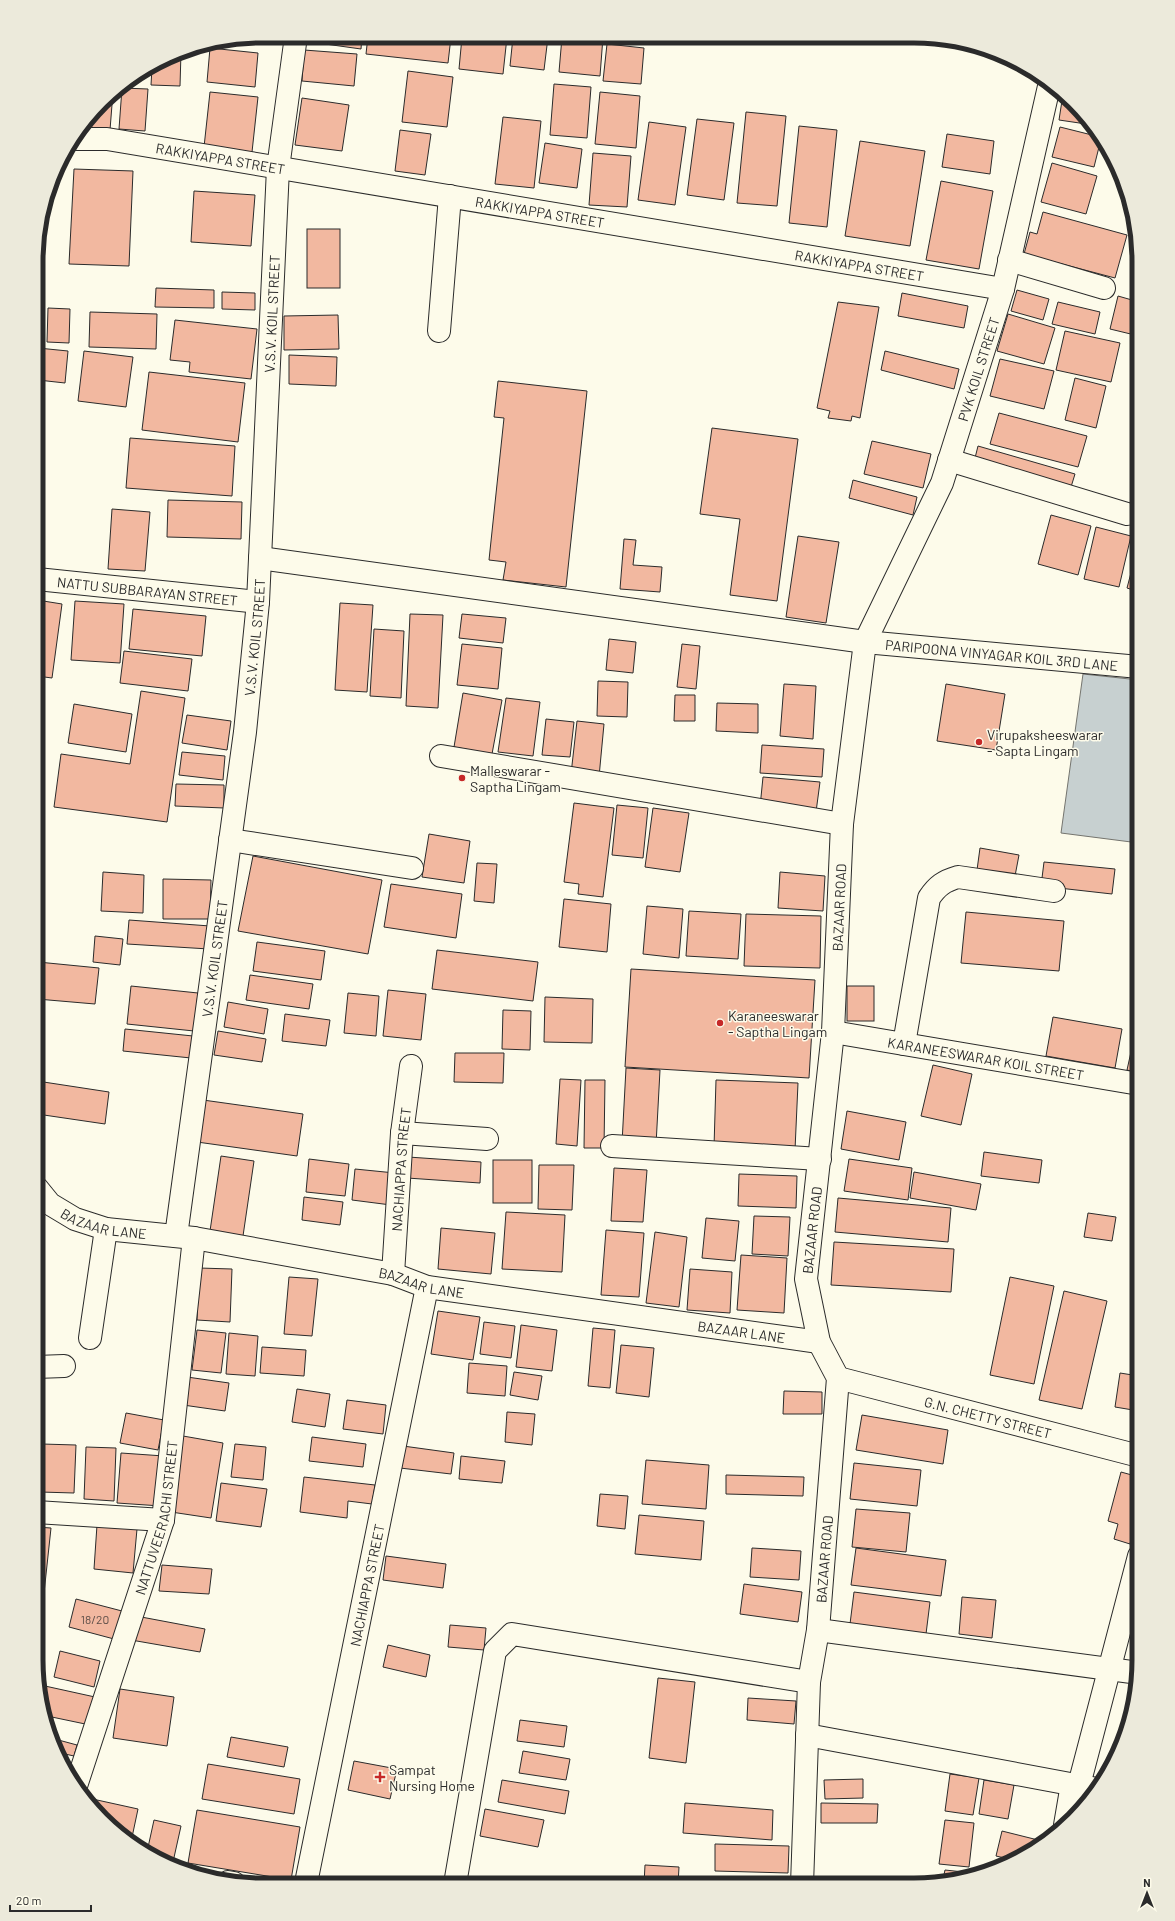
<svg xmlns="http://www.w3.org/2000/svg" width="1175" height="1921" viewBox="0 0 1175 1921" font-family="Barlow,sans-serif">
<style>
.water{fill:#c7d0d0;stroke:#74746e}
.building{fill:#f2b8a0;stroke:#2b2b2b}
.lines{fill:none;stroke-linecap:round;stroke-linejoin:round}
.minor-casing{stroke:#2b2b2b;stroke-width:24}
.minor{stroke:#fdfbea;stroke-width:22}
.poi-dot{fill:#c62828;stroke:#fdfbea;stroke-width:1.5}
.labels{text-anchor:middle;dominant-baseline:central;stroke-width:3;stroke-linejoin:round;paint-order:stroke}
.number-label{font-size:12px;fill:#5d4e48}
.street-label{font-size:14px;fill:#2b2b2b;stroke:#fdfbea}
.poi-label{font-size:14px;fill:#2b2b2b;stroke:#fdfbea;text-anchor:start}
.rim{fill:none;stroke:#2b2b2b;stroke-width:5}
</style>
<rect width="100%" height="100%" fill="#fdfbea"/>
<!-- water -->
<path class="water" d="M1083,674L1139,680V843L1061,833Z"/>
<!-- building -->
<g class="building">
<path d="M312,36H362L361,49L311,42Z"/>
<path d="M368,36L451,37L448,63L366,54Z"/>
<path d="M462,37H507L503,74L459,69Z"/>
<path d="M513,37H548L544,70L510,66Z"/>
<path d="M562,37H603L600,76L559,72Z"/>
<path d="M609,37H651V42L609,39Z"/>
<path d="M607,44L644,48L641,84L603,81Z"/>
<path d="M210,48L258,53L255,87L207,82Z"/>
<path d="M304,50L357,54L354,86L302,81Z"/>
<path d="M181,52L180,86L151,85L152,68L175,53Z"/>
<path d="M408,71L453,77L447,127L402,122Z"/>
<path d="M554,84L591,87L587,138L550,135Z"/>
<path d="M122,88L148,89L145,131L119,129Z"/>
<path d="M113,92L110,130L85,128Z"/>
<path d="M210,92L258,97L252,152L204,147Z"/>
<path d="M600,92L640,96L636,148L595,144Z"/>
<path d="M1063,94L1093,124V125L1059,120Z"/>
<path d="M302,98L349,105L342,151L295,145Z"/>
<path d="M746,112L786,116L777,206L737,203Z"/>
<path d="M503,117L541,121L534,188L495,184Z"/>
<path d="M697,119L734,123L724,200L687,195Z"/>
<path d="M649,122L686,127L675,205L638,200Z"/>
<path d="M799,126L837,130L827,227L789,223Z"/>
<path d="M1060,127L1100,137L1101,139L1094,167L1052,157Z"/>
<path d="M400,130L431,134L425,175L395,171Z"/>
<path d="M947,134L994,141L990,174L942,167Z"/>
<path d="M860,141L925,151L910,246L845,236Z"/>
<path d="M545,143L582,149L577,188L539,183Z"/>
<path d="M593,153L631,156L627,207L589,205Z"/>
<path d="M1052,163L1097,176L1086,214L1041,202Z"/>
<path d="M74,169L133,171L129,266L69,264Z"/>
<path d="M941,181L993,191L979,269L926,260Z"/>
<path d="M194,191L255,195L251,246L191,242Z"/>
<path d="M1043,212L1127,235L1115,278L1024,254L1030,232L1037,234Z"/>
<rect x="307" y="229" width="33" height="59"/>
<path d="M156,288L214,290V308L155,307Z"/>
<path d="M1017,290L1049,299L1043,320L1011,311Z"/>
<path d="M222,292L255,293V310L222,309Z"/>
<path d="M902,293L968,306L964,328L898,316Z"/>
<path d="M1118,296L1139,302V336L1110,329Z"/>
<path d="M838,302L879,307L860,418L852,416L851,421L828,418L830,411L817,408Z"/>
<path d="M1058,302L1100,312L1095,334L1052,324Z"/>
<path d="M48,308L70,309L69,343L47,342Z"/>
<path d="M90,312L157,314L156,349L89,347Z"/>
<path d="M1008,314L1055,328L1044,364L997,351Z"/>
<path d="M338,315L339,349L284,350V316Z"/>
<path d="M175,320L257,329L251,379L189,372L190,362L170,360Z"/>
<path d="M1065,331L1120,343L1111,382L1056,370Z"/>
<path d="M38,348L68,351L65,383L38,380Z"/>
<path d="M84,351L133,357L126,407L78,401Z"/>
<path d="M885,351L959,369L954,389L881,370Z"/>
<path d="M289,355L337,357L336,386L289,384Z"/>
<path d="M1000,359L1054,371L1044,409L990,396Z"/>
<path d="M149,372L245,383L238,442L142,430Z"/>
<path d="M1075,378L1106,386L1096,428L1065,420Z"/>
<path d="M498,381L587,391L566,587L503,580L506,562L489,560L504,418L494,417Z"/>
<path d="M999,413L1087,436L1078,467L990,444Z"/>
<path d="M712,428L798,439L777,601L730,595L740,519L700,514Z"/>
<path d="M130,438L235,446L232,496L126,488Z"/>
<path d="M872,441L931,454L923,488L864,474Z"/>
<path d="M978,446L1075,474L1071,487L975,458Z"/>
<path d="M853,480L917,497L913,515L849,498Z"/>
<path d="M168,500L242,502L241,539L167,537Z"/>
<path d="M112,509L150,512L145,571L108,569Z"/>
<path d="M1051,515L1091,526L1078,575L1038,564Z"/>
<path d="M1096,527L1131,536L1119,587L1084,579Z"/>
<path d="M798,536L839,542L826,623L786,617Z"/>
<path d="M624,539L636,540L633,565L662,567L660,592L620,589Z"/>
<path d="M1137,550L1139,551V592L1127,588Z"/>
<path d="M37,600L62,604L52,678L37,676Z"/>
<path d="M75,601L124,604L120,663L71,660Z"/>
<path d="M340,603L373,605L367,692L335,690Z"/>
<path d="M133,609L206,616L202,656L129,649Z"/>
<path d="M410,614L443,615L438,708L406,706Z"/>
<path d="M462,614L506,618L503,643L459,638Z"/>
<path d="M374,629L404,631L401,698L370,696Z"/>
<path d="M609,639L636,642L633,673L606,670Z"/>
<path d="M462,644L502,648L498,689L457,685Z"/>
<path d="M682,644L700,646L696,689L677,687Z"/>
<path d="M124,651L192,659L188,691L120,683Z"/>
<path d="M598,681L628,682L627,717L597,716Z"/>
<path d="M784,684L816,686L813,739L780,736Z"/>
<path d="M946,684L1005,694L996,750L937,741Z"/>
<path d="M141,691L185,698L167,822L54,807L61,754L130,764Z"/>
<path d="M463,693L502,700L492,754L454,747Z"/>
<path d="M675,695H695V721H674Z"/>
<path d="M506,698L540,702L533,756L498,752Z"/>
<path d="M37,699H43L40,759H37Z"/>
<path d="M717,703L758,704V733L716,731Z"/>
<path d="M74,704L132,714L126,752L68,743Z"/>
<path d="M187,715L231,721L227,750L182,743Z"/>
<path d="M546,719L574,722L570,757L542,755Z"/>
<path d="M577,721L604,724L599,777L571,774Z"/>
<path d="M762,745L824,749L822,777L760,773Z"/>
<path d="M182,752L225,756L223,780L179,775Z"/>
<path d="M763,777L820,782L816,812L760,807Z"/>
<path d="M176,784L224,785V808L175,806Z"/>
<path d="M574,803L614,808L603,897L578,894L579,884L564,882Z"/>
<path d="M617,805L648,808L643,858L612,855Z"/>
<path d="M653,808L689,813L680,872L645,867Z"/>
<path d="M429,834L470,841L464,883L422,877Z"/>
<path d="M980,848L1019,855L1015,876L977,870Z"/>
<path d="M253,856L382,880L368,954L238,931Z"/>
<path d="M1138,859H1139V896L1133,895Z"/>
<path d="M1044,862L1115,869L1112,894L1041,886Z"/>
<path d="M477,863L497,864L494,903L474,901Z"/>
<path d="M103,872L144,875L143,913L101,911Z"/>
<path d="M780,872L825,876L823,911L778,908Z"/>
<path d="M163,879L211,880L210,919H163Z"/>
<path d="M391,884L462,894L456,938L384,927Z"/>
<path d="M564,899L611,904L607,952L559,947Z"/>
<path d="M647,906L683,909L679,958L643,954Z"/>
<path d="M689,911L741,914L738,959L686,956Z"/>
<path d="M966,912L1064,921L1059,971L961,963Z"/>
<path d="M746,914L821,916L820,968L744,966Z"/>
<path d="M129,920L210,926L209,949L127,944Z"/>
<path d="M95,936L123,939L120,965L93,962Z"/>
<path d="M257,942L325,951L321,980L253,971Z"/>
<path d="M437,950L538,962L533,1001L432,989Z"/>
<path d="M38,962L99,968L95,1004L37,999Z"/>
<path d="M631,969L815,980L809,1078L625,1067Z"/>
<path d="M250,975L313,984L309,1009L246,1000Z"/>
<path d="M131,986L198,993L194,1031L127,1024Z"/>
<rect x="847" y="986" width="27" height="35"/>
<path d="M388,990L426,994L421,1040L383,1036Z"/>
<path d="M348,993L379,996L376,1036L344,1033Z"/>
<path d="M545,997L593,999L592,1043L544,1042Z"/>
<path d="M228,1002L268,1009L264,1034L224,1027Z"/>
<path d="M503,1010L531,1011L530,1050L502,1049Z"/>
<path d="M285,1014L330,1020L326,1046L282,1041Z"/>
<path d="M1053,1017L1122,1029L1115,1068L1046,1056Z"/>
<path d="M1138,1020L1139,1021V1073L1127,1070Z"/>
<path d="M125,1029L193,1036L191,1058L123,1051Z"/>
<path d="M218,1031L266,1039L262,1062L214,1055Z"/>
<path d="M455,1053H504L503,1083L454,1082Z"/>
<path d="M933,1065L972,1074L961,1125L921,1116Z"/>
<path d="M626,1068L660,1070L656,1145L622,1143Z"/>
<path d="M560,1079L581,1080L577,1146L556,1144Z"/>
<path d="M585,1080H605L604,1148H584Z"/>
<path d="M716,1080L798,1083L795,1150L714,1147Z"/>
<path d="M37,1081L109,1092L105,1124L37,1114Z"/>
<path d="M203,1100L303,1114L297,1156L197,1142Z"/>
<path d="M847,1111L906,1122L899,1160L841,1149Z"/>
<path d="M984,1152L1042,1160L1039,1183L981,1176Z"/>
<path d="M221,1156L254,1161L243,1236L210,1231Z"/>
<path d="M408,1157L481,1162L480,1183L407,1178Z"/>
<path d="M309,1159L349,1164L345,1196L306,1192Z"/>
<path d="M849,1159L912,1168L908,1200L844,1191Z"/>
<rect x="493" y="1160" width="39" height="43"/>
<path d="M539,1165H574L572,1210L538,1209Z"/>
<path d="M614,1168L647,1170L643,1222L611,1221Z"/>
<path d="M355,1169L395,1173L391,1205L352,1200Z"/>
<path d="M914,1172L981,1184L976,1210L910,1198Z"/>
<path d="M739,1174L797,1176L796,1208L738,1206Z"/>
<path d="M304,1197L343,1202L340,1225L302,1220Z"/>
<path d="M838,1198L951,1208L948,1242L835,1232Z"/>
<path d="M506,1212L565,1215L562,1272L502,1269Z"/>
<path d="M1088,1213L1116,1217L1112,1241L1084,1237Z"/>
<path d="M754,1216L790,1217L788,1256L752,1254Z"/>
<path d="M706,1218L739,1221L735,1261L702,1258Z"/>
<path d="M441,1228L495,1233L491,1274L438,1269Z"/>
<path d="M606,1230L644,1233L639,1297L601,1295Z"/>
<path d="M655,1232L687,1237L679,1307L646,1303Z"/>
<path d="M834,1242L954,1249L951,1292L831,1285Z"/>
<path d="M741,1255L787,1258L784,1313L737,1310Z"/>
<path d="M199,1268L232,1269L230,1322L197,1320Z"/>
<path d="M690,1269L732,1272L730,1313L687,1310Z"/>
<path d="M289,1277L318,1279L312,1336L284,1334Z"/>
<path d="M1010,1277L1054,1286L1034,1384L990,1375Z"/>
<path d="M1064,1291L1107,1301L1082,1409L1039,1400Z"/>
<path d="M36,1299H43L40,1355H36Z"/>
<path d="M438,1311L480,1317L473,1360L431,1354Z"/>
<path d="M484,1322L515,1326L511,1358L480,1354Z"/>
<path d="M521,1325L557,1330L552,1371L516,1367Z"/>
<path d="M593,1328L615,1330L610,1388L588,1386Z"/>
<path d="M197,1330L226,1333L221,1373L192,1370Z"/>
<path d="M229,1333L258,1336L255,1376L226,1374Z"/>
<path d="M621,1345L654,1348L649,1397L616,1393Z"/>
<path d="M262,1347L306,1350L304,1376L260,1373Z"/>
<path d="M469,1363L507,1366L505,1396L467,1393Z"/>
<path d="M514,1372L542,1376L538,1400L510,1395Z"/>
<path d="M1120,1373L1139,1376V1411L1115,1407Z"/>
<path d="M187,1377L229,1383L225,1411L183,1405Z"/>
<path d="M297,1389L330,1394L325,1427L292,1422Z"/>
<path d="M784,1391L822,1392V1414H783Z"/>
<path d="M347,1400L386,1405L383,1434L343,1429Z"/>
<path d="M507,1412L535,1414L532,1445L505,1442Z"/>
<path d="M126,1413L164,1420L158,1450L120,1443Z"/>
<path d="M862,1415L948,1430L943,1464L856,1450Z"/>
<path d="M183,1436L223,1443L211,1518L171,1512Z"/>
<path d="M312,1437L366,1444L363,1467L309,1461Z"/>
<path d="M42,1444L76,1445L74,1493L40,1492Z"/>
<path d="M235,1444L266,1447L263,1480L231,1477Z"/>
<path d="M403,1446L454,1453L451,1474L400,1468Z"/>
<path d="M86,1447L116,1448L114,1501L84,1499Z"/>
<path d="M121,1453L164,1456L161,1506L117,1503Z"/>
<path d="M461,1456L505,1461L502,1483L459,1479Z"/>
<path d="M646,1460L709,1465L706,1509L642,1504Z"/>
<path d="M854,1463L921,1470L917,1506L850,1499Z"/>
<path d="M1121,1472L1139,1477V1529L1134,1528L1130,1544L1114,1539L1118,1524L1108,1521Z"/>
<path d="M726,1475L804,1477L803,1496L726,1494Z"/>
<path d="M304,1477L375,1485L372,1504L348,1501L347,1518L300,1512Z"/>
<path d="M221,1483L267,1489L261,1527L216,1521Z"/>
<path d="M600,1494L628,1496L625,1529L597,1526Z"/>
<path d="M856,1509L910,1513L906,1552L852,1547Z"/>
<path d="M639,1515L704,1521L701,1560L635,1554Z"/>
<path d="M97,1525L137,1529L133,1573L94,1569Z"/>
<path d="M36,1527L51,1528L41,1621L36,1620Z"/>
<path d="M752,1548L801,1551L799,1580L750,1577Z"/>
<path d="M856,1548L946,1560L941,1596L851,1585Z"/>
<path d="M386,1556L446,1564L443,1588L383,1580Z"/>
<path d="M162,1565L212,1569L209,1594L159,1591Z"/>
<path d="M744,1584L802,1592L798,1622L740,1614Z"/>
<path d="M854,1592L930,1602L926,1634L850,1624Z"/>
<path d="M962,1597L996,1600L992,1638L959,1634Z"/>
<path d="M76,1599L122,1611L114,1639L69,1627Z"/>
<path d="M136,1616L205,1629L200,1652L131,1640Z"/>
<path d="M450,1625L486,1628L484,1650L448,1647Z"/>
<path d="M388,1645L430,1655L426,1677L383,1667Z"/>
<path d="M60,1651L100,1661L94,1687L54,1677Z"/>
<path d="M658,1678L695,1682L686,1763L649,1758Z"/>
<path d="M45,1686L95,1697L90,1725L47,1716L43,1696Z"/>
<path d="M120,1689L174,1697L167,1746L113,1738Z"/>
<path d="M748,1698L796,1701L794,1724L747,1720Z"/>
<path d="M520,1720L567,1726L564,1747L517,1741Z"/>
<path d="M231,1737L288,1747L284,1767L227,1757Z"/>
<path d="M51,1738L77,1745L74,1756L56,1752Z"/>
<path d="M523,1751L570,1759L566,1780L519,1773Z"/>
<path d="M354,1761L397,1769L390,1799L348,1790Z"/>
<path d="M208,1764L300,1779L294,1814L202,1799Z"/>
<path d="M950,1774L979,1778L973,1815L945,1811Z"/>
<path d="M863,1779V1798L825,1799L824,1780Z"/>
<path d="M502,1780L569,1791L565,1814L498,1802Z"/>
<path d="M984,1780L1014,1785L1008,1819L979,1814Z"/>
<path d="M88,1798L138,1809L131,1842L124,1838L87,1802Z"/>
<path d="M685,1803L773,1810L772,1840L683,1833Z"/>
<path d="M821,1803L878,1804L877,1823H821Z"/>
<path d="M485,1809L544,1820L538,1847L480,1836Z"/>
<path d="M197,1810L300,1827L291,1880L188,1863Z"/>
<path d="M154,1820L181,1826L173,1862L158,1858L147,1852Z"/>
<path d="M945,1820L974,1823L969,1867L939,1864Z"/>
<path d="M1002,1831L1046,1842L1013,1860L996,1856Z"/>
<path d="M715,1844L789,1846L788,1873L715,1871Z"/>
<path d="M645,1865L679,1867L678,1884H644Z"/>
<path d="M945,1870L973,1873L943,1879Z"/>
<path d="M820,1880L876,1881V1885H820Z"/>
</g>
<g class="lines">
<!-- minor casing -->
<g class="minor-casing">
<g id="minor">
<path id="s1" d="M77,139H107L1003,289"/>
<path d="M1009,260L1104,288"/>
<path d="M439,331L450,196"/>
<path d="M949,460L1127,514"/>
<path id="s2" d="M260,558L865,642L1139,667"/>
<path id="s3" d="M37,579L258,602"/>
<path d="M441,756L842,824"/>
<path d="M230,840L412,868"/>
<path id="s4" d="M833,1032L1139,1084"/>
<path d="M904,1044L929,898C937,886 944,881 958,877L1054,891"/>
<path d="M402,1133L487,1139"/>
<path d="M612,1146L820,1159"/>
<path id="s5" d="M37,1188L50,1204L75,1219L106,1229L194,1238L393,1274L427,1287L819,1342"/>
<path id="s6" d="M176,1236L245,732L258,602L278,168L296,36"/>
<path id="s7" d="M393,1274L402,1133L411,1066"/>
<path d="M90,1338L106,1229"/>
<path d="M36,1367L64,1366"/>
<path id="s8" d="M838,1378L1139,1456"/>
<path d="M36,1512L163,1520"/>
<path d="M818,1630L1139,1673"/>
<path d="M807,1735L1097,1789"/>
<path d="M1079,1785L1139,1556"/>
<path id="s9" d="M76,1786L163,1520L194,1238"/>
<path d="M1065,1825L1072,1784"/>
<path d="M228,1882L234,1883"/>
<path id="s10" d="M306,1883L427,1287"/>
<path d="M455,1884L495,1651L512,1634L809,1682"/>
<path id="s11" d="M802,1885L809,1682L818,1630L838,1378L819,1342L806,1279L833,1032L842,824L865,642L942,483L1003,289L1050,82"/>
</g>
</g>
<!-- minor -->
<use href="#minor" class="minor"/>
</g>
<!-- markers -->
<g class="poi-dot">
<circle cx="979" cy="742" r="4"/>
<circle cx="462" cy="778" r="4"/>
<circle cx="720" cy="1023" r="4"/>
<path d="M378 1771h4v4h4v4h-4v4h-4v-4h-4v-4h4z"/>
</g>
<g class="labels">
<!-- number labels -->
<g class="number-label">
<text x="95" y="1619">18/20</text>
</g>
<!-- street labels -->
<g class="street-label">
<text stroke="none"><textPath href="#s1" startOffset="145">RAKKIYAPPA STREET</textPath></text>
<text stroke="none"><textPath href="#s1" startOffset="469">RAKKIYAPPA STREET</textPath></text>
<text stroke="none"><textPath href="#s1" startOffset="793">RAKKIYAPPA STREET</textPath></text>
<text stroke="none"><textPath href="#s6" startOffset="928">V.S.V. KOIL STREET</textPath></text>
<text stroke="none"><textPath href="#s11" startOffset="1550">PVK KOIL STREET</textPath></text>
<text stroke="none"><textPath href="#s3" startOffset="111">NATTU SUBBARAYAN STREET</textPath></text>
<text stroke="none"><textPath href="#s6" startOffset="604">V.S.V. KOIL STREET</textPath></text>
<text stroke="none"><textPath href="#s2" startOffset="748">PARIPOONA VINYAGAR KOIL 3RD LANE</textPath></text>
<text stroke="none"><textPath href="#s11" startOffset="987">BAZAAR ROAD</textPath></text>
<text stroke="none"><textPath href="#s6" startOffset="280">V.S.V. KOIL STREET</textPath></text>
<text stroke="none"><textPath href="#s4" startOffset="155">KARANEESWARAR KOIL STREET</textPath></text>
<text stroke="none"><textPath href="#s7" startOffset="105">NACHIAPPA STREET</textPath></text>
<text stroke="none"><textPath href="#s5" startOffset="79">BAZAAR LANE</textPath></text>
<text stroke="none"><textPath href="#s11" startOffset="663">BAZAAR ROAD</textPath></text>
<text stroke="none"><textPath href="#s5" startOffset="403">BAZAAR LANE</textPath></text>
<text stroke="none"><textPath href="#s5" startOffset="727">BAZAAR LANE</textPath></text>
<text stroke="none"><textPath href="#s8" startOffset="155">G.N. CHETTY STREET</textPath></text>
<text stroke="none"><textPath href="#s9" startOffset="281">NATTUVEERACHI STREET</textPath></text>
<text stroke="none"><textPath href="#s11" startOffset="327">BAZAAR ROAD</textPath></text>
<text stroke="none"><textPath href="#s10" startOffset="304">NACHIAPPA STREET</textPath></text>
</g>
<!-- poi labels -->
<g class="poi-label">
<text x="987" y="734">Virupaksheeswarar<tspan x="987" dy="16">- Sapta Lingam</tspan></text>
<text x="470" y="770">Malleswarar -<tspan x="470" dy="16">Saptha Lingam</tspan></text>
<text x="728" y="1015">Karaneeswarar<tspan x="728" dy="16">- Saptha Lingam</tspan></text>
<text x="389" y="1769">Sampat<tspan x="389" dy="16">Nursing Home</tspan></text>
</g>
</g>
<!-- crop -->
<path d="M0 0H1175V1921H0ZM261 43H914A218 218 0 0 1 1132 261V1660A218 218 0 0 1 914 1878H261A218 218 0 0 1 43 1660V261A218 218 0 0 1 261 43Z" fill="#eceadb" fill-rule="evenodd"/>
<path class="rim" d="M261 43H914A218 218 0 0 1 1132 261V1660A218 218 0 0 1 914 1878H261A218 218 0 0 1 43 1660V261A218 218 0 0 1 261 43Z"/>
<!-- north arrow -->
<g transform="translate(1147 1893)" stroke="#fdfbea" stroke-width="3" paint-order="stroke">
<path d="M0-3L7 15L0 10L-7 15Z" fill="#2b2b2b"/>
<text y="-6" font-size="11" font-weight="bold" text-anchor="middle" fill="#2b2b2b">N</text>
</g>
<!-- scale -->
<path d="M10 1905v6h81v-6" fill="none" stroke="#2b2b2b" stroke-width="2"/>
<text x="16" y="1905" font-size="12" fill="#2b2b2b" stroke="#fdfbea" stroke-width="3" paint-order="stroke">20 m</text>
</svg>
